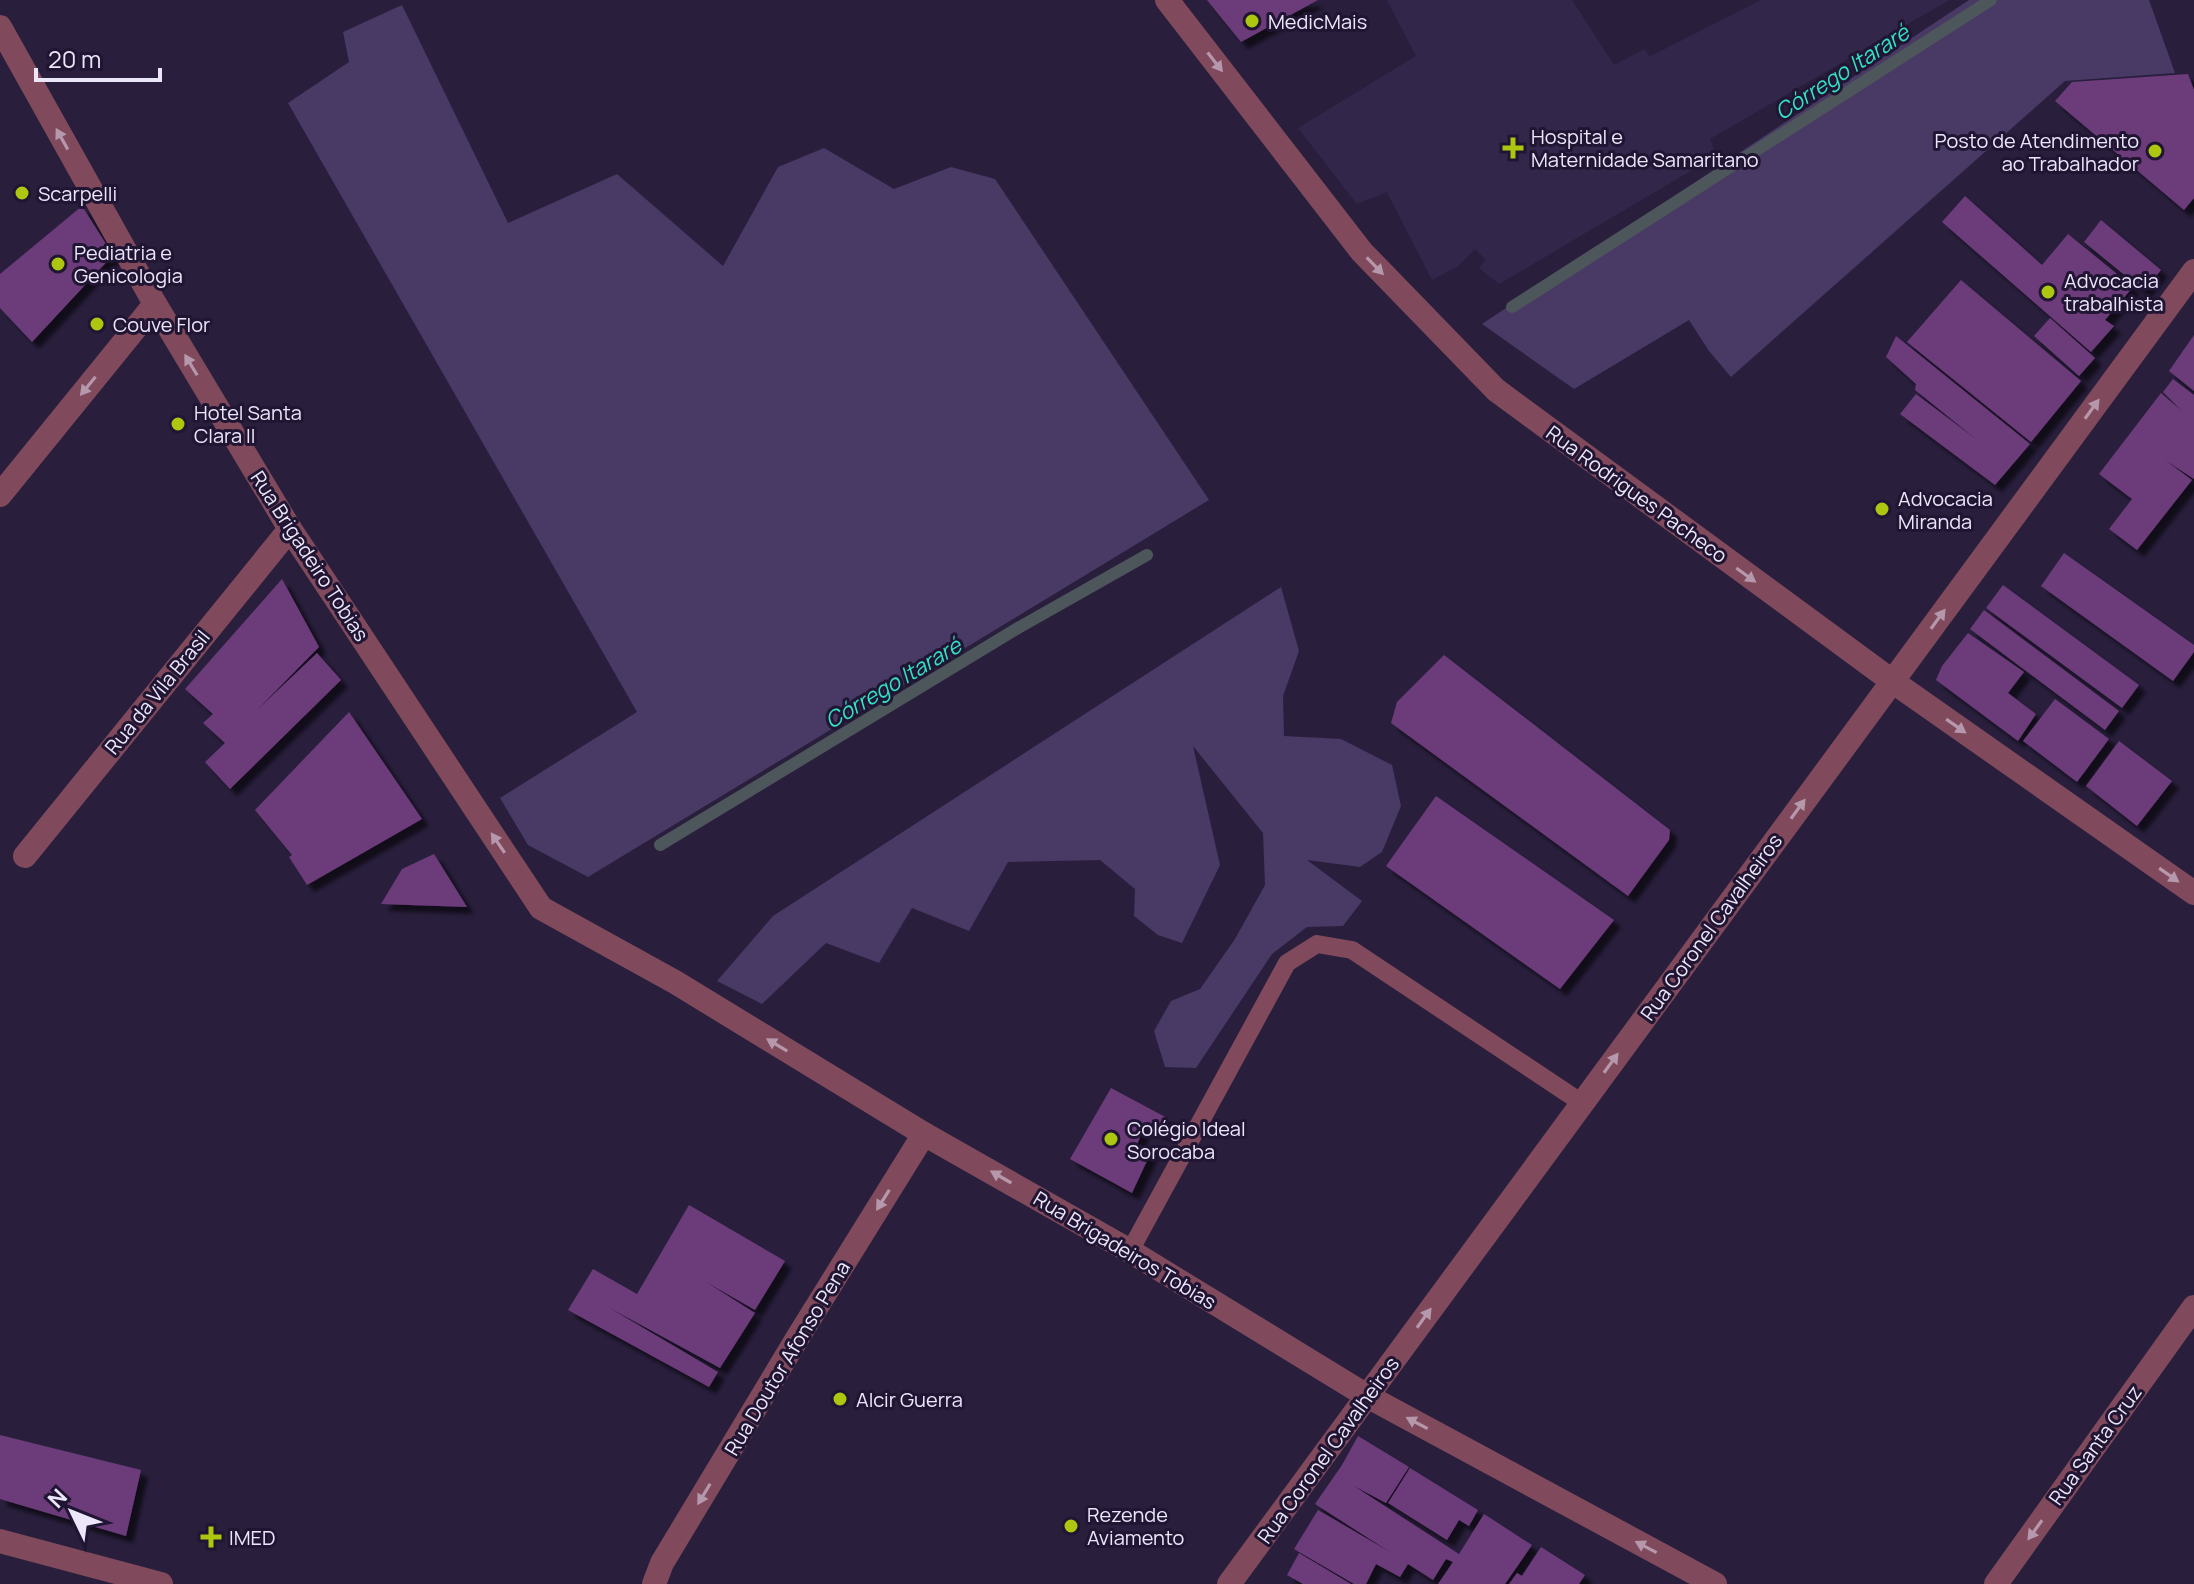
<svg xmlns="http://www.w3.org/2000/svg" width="2194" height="1584" viewBox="0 0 2194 1584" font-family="Manrope,sans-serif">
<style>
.built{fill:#33264b}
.green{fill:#483965}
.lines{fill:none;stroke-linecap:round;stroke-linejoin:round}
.stream{stroke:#4d565a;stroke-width:12}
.building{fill:#6c3b7a;filter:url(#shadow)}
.lane{stroke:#804a5c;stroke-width:18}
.street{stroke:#804a5c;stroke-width:24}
.oneway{fill:#b698ac}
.poi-dot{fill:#adc60f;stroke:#201532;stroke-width:3}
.labels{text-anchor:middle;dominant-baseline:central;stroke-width:6;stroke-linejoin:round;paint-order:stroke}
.poi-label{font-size:20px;fill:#ece6fb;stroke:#201532;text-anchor:start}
.street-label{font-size:20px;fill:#ece6fb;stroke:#201532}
.water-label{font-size:22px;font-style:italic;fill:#31e3c6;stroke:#201532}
</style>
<defs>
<filter id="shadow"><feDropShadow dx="7" dy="7" stdDeviation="2" flood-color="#0009"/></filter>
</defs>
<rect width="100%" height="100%" fill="#291f3d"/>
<!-- built -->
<path class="built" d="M1387,0H1572L1614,65L1645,49L1649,57L1761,0H1949L1710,139L1716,156L1499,284L1479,268L1486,260L1475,249L1458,266L1432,280L1387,192L1357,204L1298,128L1416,56Z"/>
<!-- green -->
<g class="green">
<path d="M1969,0H2149L2175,73L2065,81L1731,377L1709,351L1689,320L1574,389L1482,324Z"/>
<path d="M402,5L508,223L617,174L723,266L778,167L824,148L894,189L951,167L995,179L1209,500L588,877L528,845L500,798L637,712L288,103L349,62L343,32Z"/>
<path d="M1281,587L1299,651L1283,696L1284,736L1341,739L1392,765L1401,806L1382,852L1360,867L1307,860L1362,901L1343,926L1307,927L1272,954L1196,1068L1165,1067L1154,1031L1171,1001L1200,989L1235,939L1265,885L1263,833L1193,746L1220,865L1182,943L1158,935L1134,916L1135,889L1100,860L1008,862L969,931L912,908L879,963L826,943L762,1004L717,981L773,916Z"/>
</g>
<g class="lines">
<!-- stream -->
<g class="stream">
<path d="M1512,307L1991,0"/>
<path d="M660,845L1018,628L1147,555"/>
</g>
</g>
<!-- building -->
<g class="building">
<path d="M1207,0H1318L1241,42Z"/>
<path d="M2188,74L2194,90V198L2184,210L2055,101L2072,82Z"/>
<path d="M1965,196L2042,265L2068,234L2133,287L2105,320L2114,326L2091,352L1942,222Z"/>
<path d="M82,206L113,255L32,342L0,308V274Z"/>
<path d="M2101,220L2161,270L2144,291L2084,242Z"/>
<path d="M1961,280L2081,381L2031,442L1907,342Z"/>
<path d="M2050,318L2095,358L2079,376L2034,336Z"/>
<path d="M2194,335V391L2169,371Z"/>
<path d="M1896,336L2030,444L1995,485L1900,414L1916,394L1976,439L1915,390L1916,384L1886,357Z"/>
<path d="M2173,379L2194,395V479L2165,460L2192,480L2137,550L2109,529L2132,499L2099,474L2161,393L2182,411L2163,392Z"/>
<path d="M2064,553L2194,645V652L2173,681L2041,586Z"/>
<path d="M282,579L319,647L256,711L317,653L341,680L230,789L205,762L225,743L203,723L213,714L185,689Z"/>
<path d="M2003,585L2139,685L2122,708L1986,608Z"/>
<path d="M1984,610L2119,711L2105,730L1970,629Z"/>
<path d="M1968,633L2024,672L2008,693L2036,714L2018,741L1936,680L1942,666Z"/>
<path d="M1444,655L1670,830L1669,840L1628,896L1391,723L1397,702Z"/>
<path d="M2055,699L2109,739L2077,782L2023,741Z"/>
<path d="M349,712L422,819L307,885L289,857L292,855L255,810Z"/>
<path d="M2119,741L2172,781L2137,826L2086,786Z"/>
<path d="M1436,796L1614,920L1560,989L1386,866Z"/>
<path d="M434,854L467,907L381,904L402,869Z"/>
<path d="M1111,1088L1169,1119L1163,1133L1143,1129L1137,1145L1153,1148L1132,1193L1070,1159Z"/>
<path d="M689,1205L785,1261L755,1310L706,1282L755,1313L720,1368L608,1307L718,1372L709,1387L568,1310L593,1269L637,1294Z"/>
<path d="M0,1435L141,1470L126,1536L0,1499Z"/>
<path d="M1358,1436L1409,1467L1386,1503L1354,1486L1459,1554L1484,1514L1532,1545L1505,1584H1438L1453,1562L1446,1559L1433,1580L1408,1564L1400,1577L1376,1564L1366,1584H1354L1294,1549L1318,1510L1390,1552L1315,1504L1342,1465Z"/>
<path d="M1410,1468L1478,1510L1469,1526L1459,1520L1447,1540L1388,1503Z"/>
<path d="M1541,1547L1585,1575L1579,1584H1509L1517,1573L1522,1576Z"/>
<path d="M1299,1553L1351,1584H1303L1287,1575Z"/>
</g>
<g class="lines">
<!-- lane -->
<path class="lane" d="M1130,1251L1287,963L1317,944L1352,950L1582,1103"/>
<!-- street -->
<g class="street">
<path d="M1167,0L1362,252L1496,390L1892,681L2194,893"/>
<path d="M0,27L155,304L290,529L541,908L675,982L924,1134L1130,1251L1367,1396L1715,1584"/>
<path d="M0,495L155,304"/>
<path d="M25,856L290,529"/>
<path d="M0,1541L161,1584"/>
<path d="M654,1584L662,1563L798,1337L924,1134"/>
<path d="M1229,1584L2194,271"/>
<path d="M1996,1584L2194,1307"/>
</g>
</g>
<!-- one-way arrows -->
<defs><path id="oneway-solid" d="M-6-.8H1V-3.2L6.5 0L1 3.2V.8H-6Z" transform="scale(2)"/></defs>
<g class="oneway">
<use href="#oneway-solid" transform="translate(1215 62) rotate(52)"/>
<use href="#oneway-solid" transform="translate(62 139) rotate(-119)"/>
<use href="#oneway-solid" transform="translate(1375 266) rotate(46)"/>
<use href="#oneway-solid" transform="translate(191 365) rotate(-121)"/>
<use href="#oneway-solid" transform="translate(88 386) rotate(129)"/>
<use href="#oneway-solid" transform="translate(2092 409) rotate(-54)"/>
<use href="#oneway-solid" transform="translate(1746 575) rotate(36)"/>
<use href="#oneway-solid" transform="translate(1938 619) rotate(-54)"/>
<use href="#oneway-solid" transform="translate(1956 726) rotate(35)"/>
<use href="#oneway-solid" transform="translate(1798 809) rotate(-54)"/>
<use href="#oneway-solid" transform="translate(498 843) rotate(-124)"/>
<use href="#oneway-solid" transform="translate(2169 875) rotate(35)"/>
<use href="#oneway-solid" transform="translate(777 1045) rotate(-149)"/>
<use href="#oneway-solid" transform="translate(1611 1063) rotate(-54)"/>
<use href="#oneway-solid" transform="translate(1001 1177) rotate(-150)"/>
<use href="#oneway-solid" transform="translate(883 1200) rotate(122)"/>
<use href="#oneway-solid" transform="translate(1424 1318) rotate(-54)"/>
<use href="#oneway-solid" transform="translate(1417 1423) rotate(-152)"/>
<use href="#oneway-solid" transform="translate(704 1494) rotate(121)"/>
<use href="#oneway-solid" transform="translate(2035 1530) rotate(126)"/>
<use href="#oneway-solid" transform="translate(1646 1547) rotate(-152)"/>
</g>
<!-- markers -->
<g class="poi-dot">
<circle cx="1252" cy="21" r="8"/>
<path d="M1509 136h8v8h8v8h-8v8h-8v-8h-8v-8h8z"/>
<circle cx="2155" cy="151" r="8"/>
<circle cx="22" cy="193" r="8"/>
<circle cx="58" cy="264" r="8"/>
<circle cx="2048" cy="292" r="8"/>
<circle cx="97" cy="324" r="8"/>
<circle cx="178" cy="424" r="8"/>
<circle cx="1882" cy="509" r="8"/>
<circle cx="1111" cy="1139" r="8"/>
<circle cx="840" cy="1399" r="8"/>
<circle cx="1071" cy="1526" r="8"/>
<path d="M207 1525h8v8h8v8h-8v8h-8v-8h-8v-8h8z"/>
</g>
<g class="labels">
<!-- poi labels -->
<g class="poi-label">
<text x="1268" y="21">MedicMais</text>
<text x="1531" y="136">Hospital e<tspan x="1531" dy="23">Maternidade Samaritano</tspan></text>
<text x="2139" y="140" text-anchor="end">Posto de Atendimento<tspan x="2139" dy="23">ao Trabalhador</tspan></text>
<text x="38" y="193">Scarpelli</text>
<text x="74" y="252">Pediatria e<tspan x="74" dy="23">Genicologia</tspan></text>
<text x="2064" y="280">Advocacia<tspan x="2064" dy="23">trabalhista</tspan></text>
<text x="113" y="324">Couve Flor</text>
<text x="194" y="412">Hotel Santa<tspan x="194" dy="23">Clara II</tspan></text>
<text x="1898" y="498">Advocacia<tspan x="1898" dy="23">Miranda</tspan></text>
<text x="1127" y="1128">Colégio Ideal<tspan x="1127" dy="23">Sorocaba</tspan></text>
<text x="856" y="1399">Alcir Guerra</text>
<text x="1087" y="1514">Rezende<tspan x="1087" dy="23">Aviamento</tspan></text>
<text x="229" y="1537">IMED</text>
</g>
<!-- street labels -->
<g class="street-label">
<text transform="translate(1637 494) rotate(36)">Rua Rodrigues Pacheco</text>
<text transform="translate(310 556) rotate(57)">Rua Brigadeiro Tobias</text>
<text transform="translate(157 692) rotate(-51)">Rua da Vila Brasil</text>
<text transform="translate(1711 927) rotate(-54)">Rua Coronel Cavalheiros</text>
<text transform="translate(1125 1250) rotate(31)">Rua Brigadeiros Tobias</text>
<text transform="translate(787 1358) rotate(-59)">Rua Doutor Afonso Pena</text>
<text transform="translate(2095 1445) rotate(-54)">Rua Santa Cruz</text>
<text transform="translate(1328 1450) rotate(-54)">Rua Coronel Cavalheiros</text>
</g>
<!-- water labels -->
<g class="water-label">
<text transform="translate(1842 72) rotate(-33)">Córrego Itararé</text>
<text transform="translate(893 683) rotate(-31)">Córrego Itararé</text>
</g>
</g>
<!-- north arrow -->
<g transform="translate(72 1512) rotate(313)" stroke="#201532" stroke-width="6" paint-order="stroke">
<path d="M0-6L14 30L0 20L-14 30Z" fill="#ece6fb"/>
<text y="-12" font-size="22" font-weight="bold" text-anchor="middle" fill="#ece6fb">N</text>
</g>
<!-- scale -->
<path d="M36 68v12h124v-12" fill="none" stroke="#ece6fb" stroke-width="4"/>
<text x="48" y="68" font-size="24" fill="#ece6fb" stroke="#201532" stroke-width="6" paint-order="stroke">20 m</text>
</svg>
